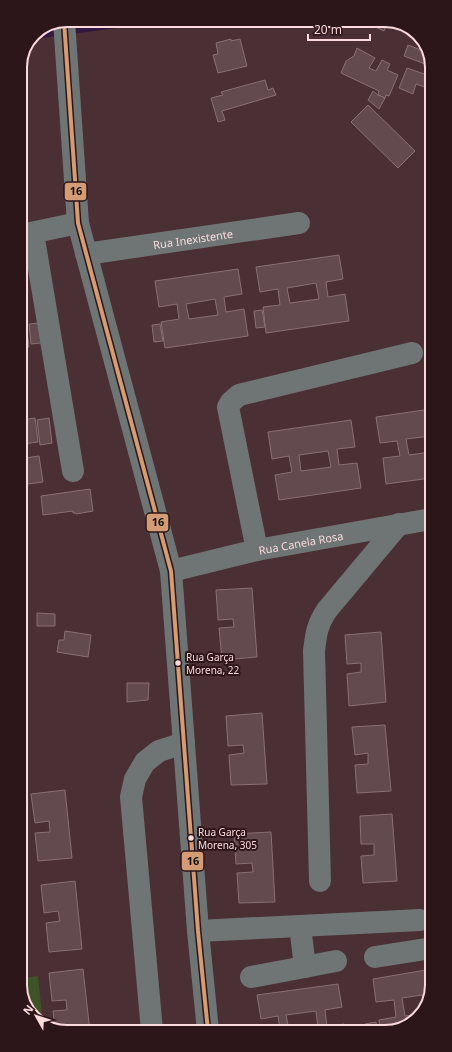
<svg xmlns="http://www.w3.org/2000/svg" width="452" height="1052" viewBox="0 0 452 1052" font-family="'Noto Sans',sans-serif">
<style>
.green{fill:#405227}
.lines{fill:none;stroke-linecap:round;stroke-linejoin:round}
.stream{stroke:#341742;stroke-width:6}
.building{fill:#634a4f;stroke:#887074;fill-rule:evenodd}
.minor{stroke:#6f7474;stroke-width:22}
.bus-1-casing{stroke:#2d1619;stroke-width:7}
.bus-1{stroke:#d39c74;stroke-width:4}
.bus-dot{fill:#fbdadd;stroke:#2d1619;stroke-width:1.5}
.labels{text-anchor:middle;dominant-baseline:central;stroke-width:4;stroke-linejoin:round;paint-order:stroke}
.bus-label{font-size:10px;fill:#fbdadd;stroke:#2d1619;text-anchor:start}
.street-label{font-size:11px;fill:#fbdadd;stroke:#2d1619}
.rim{fill:none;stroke:#fbdadd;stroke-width:2}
.line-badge{stroke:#2d1619;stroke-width:1.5}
.pale-badge-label{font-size:11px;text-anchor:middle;font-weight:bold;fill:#111}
</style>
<rect width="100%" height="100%" fill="#4a2f34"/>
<!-- green -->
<path class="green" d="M38,976L43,1024L38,1022L22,1000V978Z"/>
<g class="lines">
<!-- stream -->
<path class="stream" d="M33,36L155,20"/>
</g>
<!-- building -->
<g class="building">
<path d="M357,20H389L384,31L373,26L372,28L357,21Z"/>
<path d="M231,39V41L240,39L247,66L218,73L213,55L218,54L216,43Z"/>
<path d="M424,43L430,52V66L404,56L408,45L421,50Z"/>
<path d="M357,48L375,58L369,68L376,71L382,60L390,64L387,70L398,75L389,96L386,95L385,98L378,95L379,91L341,73L346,61L354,56Z"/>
<path d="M407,68L430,76V89L416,84L413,94L399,88Z"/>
<path d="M265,80L268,90L273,88L276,95L222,111L225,120L218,122L211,98L223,95L221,92Z"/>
<path d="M373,91L378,95L385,98L379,109L368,100Z"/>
<path d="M368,105L415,151L398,168L351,122Z"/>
<path d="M339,255L343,279L326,282L328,297L345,294L349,321L266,333L263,307L280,305L278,289L260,292L256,267ZM316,283L319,299L290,303L287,288Z"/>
<path d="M238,269L242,294L224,297L226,312L244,309L248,336L165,348L161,322L179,319L177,304L159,307L155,281ZM215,299L218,315L189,319L186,304Z"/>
<path d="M262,310L265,327L256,328L254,311Z"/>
<path d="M21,322H26L29,347L21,348Z"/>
<path d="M39,323L41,343L31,344L29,324Z"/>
<path d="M160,324L163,341L154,342L152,325Z"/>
<path d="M431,409V436L406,439L409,455L431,452V478L386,484L383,458L400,456L397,441L380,443L376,417Z"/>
<path d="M35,418L38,442L23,444L25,458L39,456L43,482L21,485V420Z"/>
<path d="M49,418L52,443L40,445L37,420Z"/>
<path d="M351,420L355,447L337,449L339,465L357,463L361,488L279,500L275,475L292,472L289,456L272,459L268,432ZM328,451L331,467L301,471L299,455Z"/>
<path d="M90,489L93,511L76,514V513H73V511L43,515L41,496Z"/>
<path d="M252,588L257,657L222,660L219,628L234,627L233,619L218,620L216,590Z"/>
<path d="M37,613L55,614V626H37Z"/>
<path d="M65,631L91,635L88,657L57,652L59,640H64Z"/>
<path d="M381,632L386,702L349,706L347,674L361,672V663L347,664L345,635Z"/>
<path d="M127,683H149L148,700L127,702Z"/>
<path d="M262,713L267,784L231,785L229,755L244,753L243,745L228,746L226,716Z"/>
<path d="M385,725L391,791L357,793L355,765L368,764V753L355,755L352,727Z"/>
<path d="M65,790L72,858L38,861L35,833L50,832L49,821L35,823L31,794Z"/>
<path d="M392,814L397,881L363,883L361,856L374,855V844H361L360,816Z"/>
<path d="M271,832L275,902L239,903L237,873L253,872L252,863L236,864L234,834Z"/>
<path d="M75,881L82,949L49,952L46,923L60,921L58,911L44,913L41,885Z"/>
<path d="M83,969L90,1032H64L55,1029L53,1011L67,1010L66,1000L52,1001L49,973Z"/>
<path d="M432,969V985L429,994L402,998L405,1016L422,1014L400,1030H380L379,1020L396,1017L394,1000L376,1002L373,979Z"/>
<path d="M338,984L342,1007L325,1010L327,1027L344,1024L345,1030H305L318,1028L316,1011L286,1015L289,1030H280L278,1016L261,1019L257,995Z"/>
<path d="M376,1022L377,1030H366L365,1024Z"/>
</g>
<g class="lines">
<!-- minor -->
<g class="minor">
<path d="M64,21L78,223L171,571L198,931L208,1031"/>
<path d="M33,233L73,471"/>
<path d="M21,235L78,223"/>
<path id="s1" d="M86,254L299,223"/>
<path d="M257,550L228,407L231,402L239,395L412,353"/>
<path id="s2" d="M171,571L257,550L431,519"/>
<path d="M320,881L314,651C316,634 317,625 327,610L399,524"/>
<path d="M300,926L305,967"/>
<path d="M198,931L420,920"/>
<path d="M375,957L432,948"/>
<path d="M251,977L336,961"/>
<path d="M152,1031L131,797L135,779L145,762L159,751L184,743"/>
</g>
<!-- bus-1 casing -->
<g class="bus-1-casing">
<path id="bus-1" d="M64,21L78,223L171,571L198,931L208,1031"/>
</g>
<!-- bus-1 -->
<use href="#bus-1" class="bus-1"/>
</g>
<!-- markers -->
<g class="bus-dot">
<circle cx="178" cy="663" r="3.5"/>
<circle cx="191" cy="838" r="3.5"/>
</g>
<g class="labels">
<!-- bus labels -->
<g class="bus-label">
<text x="186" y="657">Rua Garça<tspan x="186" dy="13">Morena, 22</tspan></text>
<text x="198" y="832">Rua Garça<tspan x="198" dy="13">Morena, 305</tspan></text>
</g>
<!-- street labels -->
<g class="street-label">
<text stroke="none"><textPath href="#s1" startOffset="108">Rua Inexistente</textPath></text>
<text stroke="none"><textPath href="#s2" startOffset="133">Rua Canela Rosa</textPath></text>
</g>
</g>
<!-- crop -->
<path d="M0 0H452V1052H0ZM67 27H385A40 40 0 0 1 425 67V985A40 40 0 0 1 385 1025H67A40 40 0 0 1 27 985V67A40 40 0 0 1 67 27Z" fill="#2d1619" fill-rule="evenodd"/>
<path class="rim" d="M67 27H385A40 40 0 0 1 425 67V985A40 40 0 0 1 385 1025H67A40 40 0 0 1 27 985V67A40 40 0 0 1 67 27Z"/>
<g class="line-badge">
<rect x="64" y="182" width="23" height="19" rx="4" fill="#d39c74"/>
<rect x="146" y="513" width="23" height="19" rx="4" fill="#d39c74"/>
<rect x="181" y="851" width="23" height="20" rx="4" fill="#d39c74"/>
</g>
<g class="pale-badge-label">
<text x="76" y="195">16</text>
<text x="158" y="526">16</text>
<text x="193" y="865">16</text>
</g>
<!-- north arrow -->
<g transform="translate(36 1016) rotate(309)" stroke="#2d1619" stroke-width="3" paint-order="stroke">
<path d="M0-3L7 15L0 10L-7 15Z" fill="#fbdadd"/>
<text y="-6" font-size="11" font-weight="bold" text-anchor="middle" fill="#fbdadd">N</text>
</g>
<!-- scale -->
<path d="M308 34v6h62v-6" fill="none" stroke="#fbdadd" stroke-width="2"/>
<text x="314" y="34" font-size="12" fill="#fbdadd" stroke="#2d1619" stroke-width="3" paint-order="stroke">20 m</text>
</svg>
